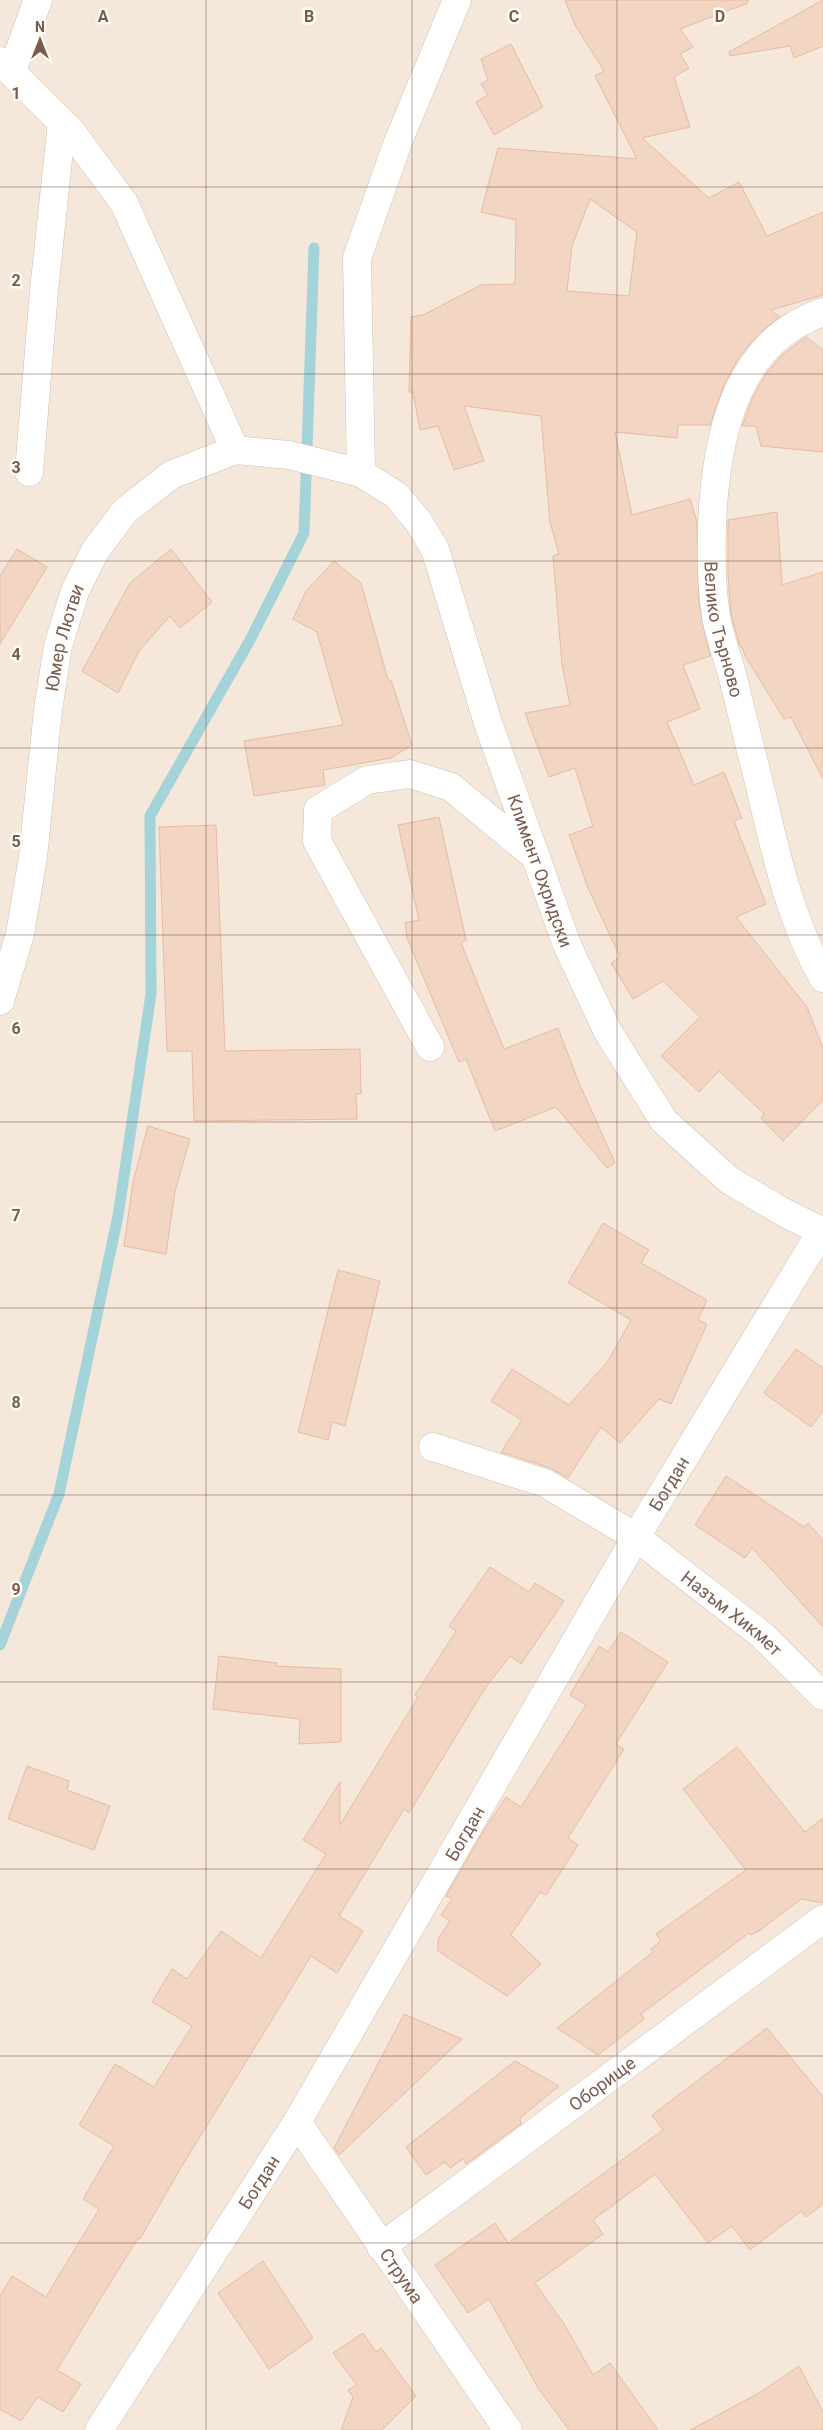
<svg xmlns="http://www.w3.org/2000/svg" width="823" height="2430" viewBox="0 0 823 2430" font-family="Roboto,sans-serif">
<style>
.residential{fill:#f5e8da}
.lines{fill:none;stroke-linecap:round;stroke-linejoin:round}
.stream{stroke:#a5d3da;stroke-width:11}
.building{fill:#f3d5c3;stroke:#e6bba3;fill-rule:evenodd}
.street-casing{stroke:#d1beb0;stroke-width:29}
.street{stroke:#fff;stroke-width:28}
.grid{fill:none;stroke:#7a5c4d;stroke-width:1;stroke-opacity:0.55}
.labels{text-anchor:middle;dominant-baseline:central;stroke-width:5;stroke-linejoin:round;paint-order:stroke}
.street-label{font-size:18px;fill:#7a5c4d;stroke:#fffaf3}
.grid-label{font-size:16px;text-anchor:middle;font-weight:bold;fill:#7a5c4d;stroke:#fffaf3;stroke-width:5;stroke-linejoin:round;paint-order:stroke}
</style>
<rect width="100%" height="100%" fill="#fdf6ec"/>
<!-- residential -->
<rect class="residential" x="0" y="0" width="823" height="2430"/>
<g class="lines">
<!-- stream -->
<path class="stream" d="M0,1645L59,1494L118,1216L151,994L150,816L250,640L304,533L314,248"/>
</g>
<!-- building -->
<g class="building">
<path d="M565,0H748V3L680,29L693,47L680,54L689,68L674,77L690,127L642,138L709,198L739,182L767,236L823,212V295L771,310L780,317L759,333L739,357L724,385L710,425H678L677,438L615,432L632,515L690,499L697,522L699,605L710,656L683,665L700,709L667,722L694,785L724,772L742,818L734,821L766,904L736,917L807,1007L823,1049V1100L783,1141L761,1118L764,1114L719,1071L699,1092L661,1056L700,1017L663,981L633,999L611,963L620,957L588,888L569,835L593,826L575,768L549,777L525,713L570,705L562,664L553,556L559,554L550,522L541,416L464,406L484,461L454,470L438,426L420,430L413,392H409L411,317L423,315L481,285L515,284L516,220L481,212L498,148L637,159L595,76L604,71L575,25ZM590,199L637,232L629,296L567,291L572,246Z"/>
<path d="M823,0V46L794,58L790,46L730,56L729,52Z"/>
<path d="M511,44L543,107L494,135L476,102L488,95L481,84L488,80L481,59Z"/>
<path d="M806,337L823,350V452L761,446L756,426H742L753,397L766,374L782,355Z"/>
<path d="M777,512L782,585L823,572V779L791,717L784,719L745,656L742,647H740L731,614L728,574V520Z"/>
<path d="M17,549L47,567L0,644V576Z"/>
<path d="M171,549L212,602L180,628L170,616L139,651L118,693L82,671L130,583Z"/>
<path d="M334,561L361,583L388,680H391L412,745L391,758L323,770L325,785L254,796L244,741L343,725L317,632L293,619L306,591Z"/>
<path d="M439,817L466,940L461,943L504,1049L558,1028L577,1078L615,1163L607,1168L556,1107L495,1131L466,1059L459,1062L407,938L405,923L419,920L398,825Z"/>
<path d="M216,825L225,1051L360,1049L361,1094H356L357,1119L194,1121L192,1051H167L159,827Z"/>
<path d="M148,1126L190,1139L175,1191L166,1254L124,1246L133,1182Z"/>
<path d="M603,1223L649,1250L641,1263L707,1300L698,1320L707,1324L671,1404L659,1399L620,1443L601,1427L568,1478L550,1468L501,1452L522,1420L491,1401L512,1369L569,1405L608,1361L631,1320L568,1283Z"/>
<path d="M338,1270L380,1281L345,1426L332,1422L328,1440L298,1432Z"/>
<path d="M796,1349L823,1368V1411L811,1427L764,1393Z"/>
<path d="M726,1476L804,1527L808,1523L823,1540V1627L752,1548L745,1558L695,1525Z"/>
<path d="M490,1567L529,1592L535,1583L564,1601L521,1664L510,1656L486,1687L409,1813L404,1809L339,1916L363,1931L337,1973L311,1956L179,2171L140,2239L138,2238L99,2301L57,2370L81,2384L63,2412L38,2397L21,2421L0,2409V2296L12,2276L46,2297L99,2209L83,2199L114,2146L79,2125L115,2064L154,2087L192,2026L152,2002L172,1969L187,1979L221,1931L261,1958L326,1854L303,1840L340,1782V1825L418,1697L415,1695L456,1631L449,1626Z"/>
<path d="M621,1632L668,1662L616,1744L624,1749L568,1838L578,1845L546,1895L540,1892L511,1935L541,1964L507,1996L438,1951V1939L450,1921L441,1915L452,1899L446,1896L483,1832L506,1797L521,1807L586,1705L570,1695L599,1646L608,1652Z"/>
<path d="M219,1656L277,1663L276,1666L341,1669V1742L299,1744L300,1719L213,1709Z"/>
<path d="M737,1747L805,1832L823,1818V1903L801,1899L759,1931L751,1935L749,1933L641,2014L644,2019L598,2055L557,2028L653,1952L651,1949L661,1941L656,1934L746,1870L683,1789Z"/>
<path d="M27,1766L69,1781L67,1790L110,1806L94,1850L8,1819Z"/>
<path d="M404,2014L462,2039L339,2155L334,2148Z"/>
<path d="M767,2028L823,2097V2204L806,2217L801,2211L750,2250L732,2226L708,2243L655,2174L593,2220L603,2234L535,2283L564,2324L593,2375L610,2363L658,2430H569L538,2388L489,2299L468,2313L435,2265L495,2223L508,2243L663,2130L652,2115Z"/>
<path d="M515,2061L559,2086L520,2118L521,2124L466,2164L463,2159L450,2168L445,2162L426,2175L406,2147Z"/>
<path d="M263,2261L313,2338L269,2369L218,2293Z"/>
<path d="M363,2333L376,2352L381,2348L416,2396L382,2430H341L353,2397L348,2390L357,2385L333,2353Z"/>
<path d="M799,2366L823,2412V2430H690L759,2393Z"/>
</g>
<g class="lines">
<!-- street casing -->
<g class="street-casing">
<g id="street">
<path d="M0,61L71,131L124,203L235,450"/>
<path d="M12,71L38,0"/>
<path id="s1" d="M823,312C739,341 719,427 713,506C711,542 710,580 716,616C719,636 727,655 732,674C740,705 747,736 755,766C773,839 786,912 823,978"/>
<path d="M29,472L44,291L62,122"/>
<path d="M361,473L357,258L398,142L457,0"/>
<path id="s2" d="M0,1001L20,934L33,857L48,710L58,646L75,591L95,551L125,511L171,475L235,450L289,455L361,473L396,495L418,521L435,549L488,723L567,945L608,1032L664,1121L729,1180L783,1212L823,1232"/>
<path d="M430,1047L317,841L318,810L367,780L410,774L451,787L536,857"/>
<path id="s3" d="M433,1447L545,1483L636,1537L762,1635L823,1696"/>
<path id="s4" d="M297,2122L508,2430"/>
<path id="s5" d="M381,2247L823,1919"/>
<path id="s6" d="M99,2430L297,2122L636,1537L821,1232"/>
</g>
</g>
<!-- street -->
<use href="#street" class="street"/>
</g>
<!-- grid -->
<path class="grid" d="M206,0V2430M412,0V2430M617,0V2430M0,187H823M0,374H823M0,561H823M0,748H823M0,935H823M0,1122H823M0,1308H823M0,1495H823M0,1682H823M0,1869H823M0,2056H823M0,2243H823"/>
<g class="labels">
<!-- street labels -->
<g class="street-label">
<text stroke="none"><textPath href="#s1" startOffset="362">Велико Търново</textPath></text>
<text stroke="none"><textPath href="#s2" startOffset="370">Юмер Лютви</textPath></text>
<text stroke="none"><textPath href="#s2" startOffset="1215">Климент Охридски</textPath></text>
<text stroke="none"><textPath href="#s6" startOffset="1105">Богдан</textPath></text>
<text stroke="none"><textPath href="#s3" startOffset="346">Назъм Хикмет</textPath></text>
<text stroke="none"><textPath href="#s6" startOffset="700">Богдан</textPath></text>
<text stroke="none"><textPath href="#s5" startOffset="275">Оборище</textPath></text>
<text stroke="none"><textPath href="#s6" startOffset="295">Богдан</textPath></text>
<text stroke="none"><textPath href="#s4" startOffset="186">Струма</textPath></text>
</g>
</g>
<g class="grid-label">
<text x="103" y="22">A</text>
<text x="309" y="22">B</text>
<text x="514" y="22">C</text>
<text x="720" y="22">D</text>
<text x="16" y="99">1</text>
<text x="16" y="286">2</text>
<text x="16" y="473">3</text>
<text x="16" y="660">4</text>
<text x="16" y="847">5</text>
<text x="16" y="1034">6</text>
<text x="16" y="1221">7</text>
<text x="16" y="1408">8</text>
<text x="16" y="1595">9</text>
</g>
<!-- north arrow -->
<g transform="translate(40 40)" stroke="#fffaf3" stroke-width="4" paint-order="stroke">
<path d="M0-4L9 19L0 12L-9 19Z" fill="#7a5c4d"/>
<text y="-8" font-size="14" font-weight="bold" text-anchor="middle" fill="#7a5c4d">N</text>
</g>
</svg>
